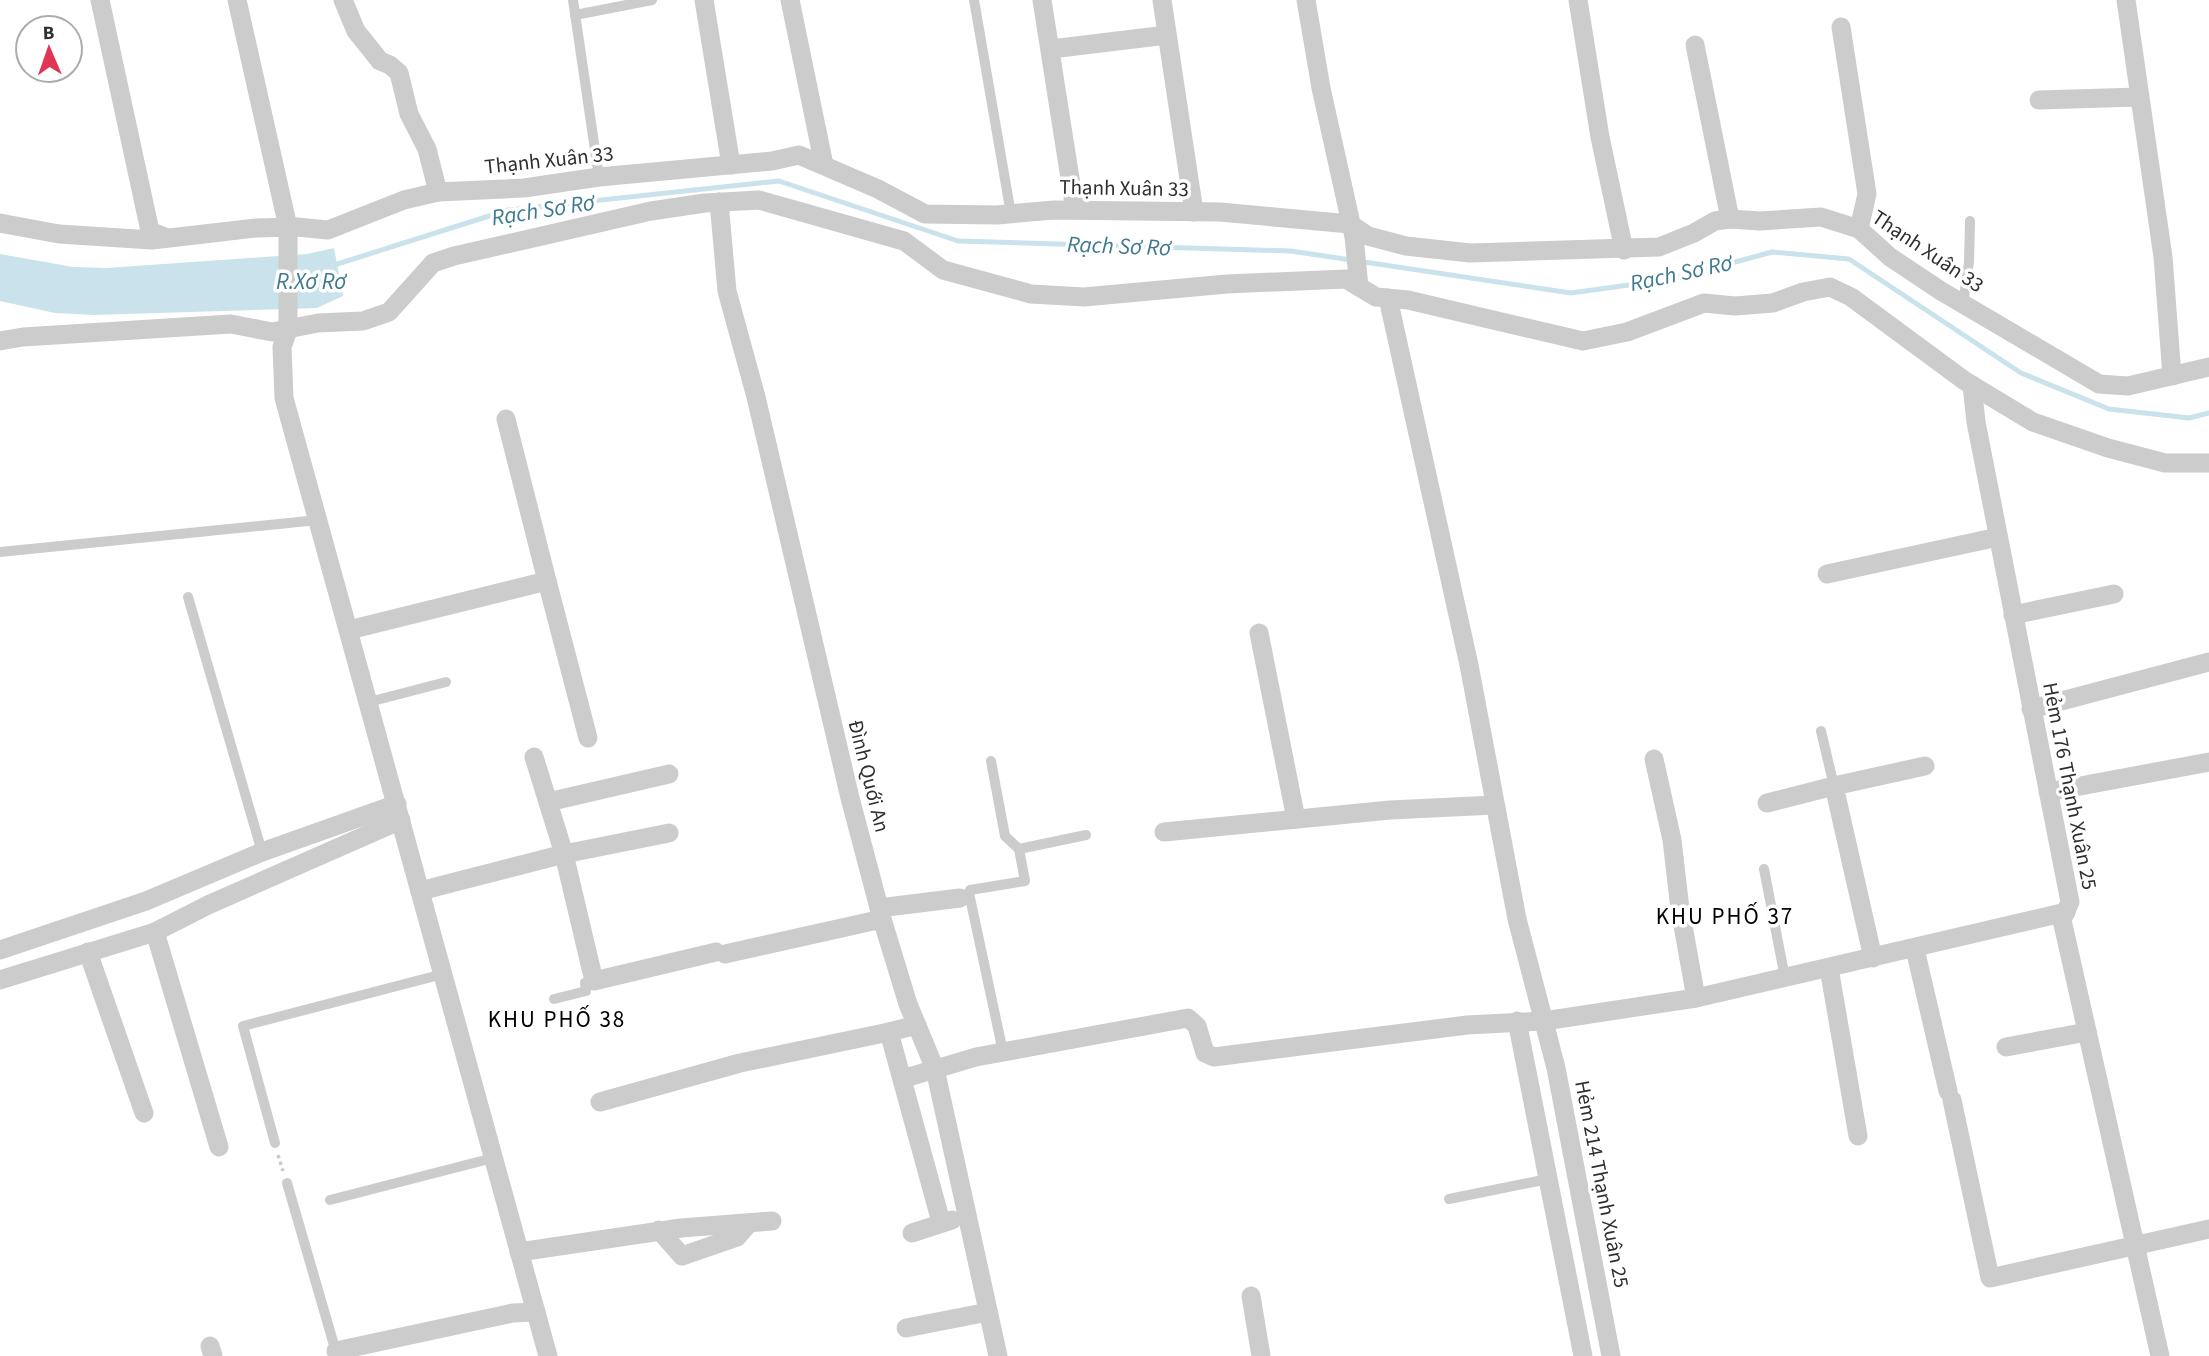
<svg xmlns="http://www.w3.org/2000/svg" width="2209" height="1356" viewBox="0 0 2209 1356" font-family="'Source Sans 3',sans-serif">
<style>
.water{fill:#cae2eb}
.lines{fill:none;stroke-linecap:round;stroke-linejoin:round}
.stream{stroke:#cae2eb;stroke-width:5}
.path{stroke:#ccc;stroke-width:3.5;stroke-dasharray:3.5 3.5;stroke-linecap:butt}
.lane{stroke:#ccc;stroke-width:10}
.street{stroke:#ccc;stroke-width:19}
.labels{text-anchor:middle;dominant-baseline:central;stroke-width:7;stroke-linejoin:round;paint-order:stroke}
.street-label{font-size:21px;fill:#2f2f2f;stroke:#fff}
.water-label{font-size:23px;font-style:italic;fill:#3e7990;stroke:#fff}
.neighbourhood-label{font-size:23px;letter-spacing:2px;fill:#000;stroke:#fff}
</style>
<rect width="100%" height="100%" fill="#fff"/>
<!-- water -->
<path class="water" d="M334,248L343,296L317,308L94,315L55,313L0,301V254L73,267L107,268L307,254Z"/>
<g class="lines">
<!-- stream -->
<path class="stream" d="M331,266L508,210L779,181L958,241L1291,251L1571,293L1672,279L1772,252L1849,259L2021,373L2109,409L2189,418L2209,413"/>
<!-- path -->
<path class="path" d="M278,1155L283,1171"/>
<!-- lane -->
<g class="lane">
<path d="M573,0L599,177"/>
<path d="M974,0L1011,214"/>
<path d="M575,15L652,0"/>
<path d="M1963,304L1969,262L1970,221"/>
<path d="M0,552L318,520"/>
<path d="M188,597L262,852"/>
<path d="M369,702L446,682"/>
<path d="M1821,731L1834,786"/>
<path d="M991,761L1005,836L1019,849L1025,881L970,890L969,893L1003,1052"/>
<path d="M1019,849L1086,835"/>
<path d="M1764,869L1785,978"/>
<path d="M554,999L586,991L585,983L594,981"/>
<path d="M275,1143L243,1026L443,974"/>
<path d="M287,1183L336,1352"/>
<path d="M1449,1199L1548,1179"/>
<path d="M330,1200L493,1158"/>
</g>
<!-- street -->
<g class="street">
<path d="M100,0L150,231L167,238"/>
<path d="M237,0L288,227V330L282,347L284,398L548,1356"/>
<path d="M343,0L356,31L380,61L390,65L399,73L409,114L427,149L438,192"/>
<path d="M704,0L731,165"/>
<path d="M790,0L824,165"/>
<path d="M1042,0L1075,210"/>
<path d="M1162,0L1194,212"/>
<path d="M1306,0L1321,88L1354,237L1359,287"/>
<path d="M1578,0L1600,137L1624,250"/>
<path d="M2126,0L2163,257L2172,376"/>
<path d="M1841,27L1867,194L1859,229"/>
<path d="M1695,45L1730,219"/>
<path d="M1051,49L1167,35"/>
<path d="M2039,100L2139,97"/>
<path d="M719,202L727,291L756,397L850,798L882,919L908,1004L935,1069L998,1356"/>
<path d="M0,223L59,234L152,240L256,228L297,227L328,230L404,200L438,192L524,188L599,177L772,161L799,155L878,189L925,214L997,215L1054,210L1220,212L1350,224L1368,236L1406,246L1470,253L1659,247L1694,233L1715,221L1730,219L1760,221L1821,217L1859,229L1890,257L1941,291L2099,384L2128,386L2209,367"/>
<path d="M1388,298L1469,665L1517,919L1556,1068L1611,1356"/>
<path d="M0,341L23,337L231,324L272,332L318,323L363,321L389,312L433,263L454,256L651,211L705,203L759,200L904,241L943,270L1031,294L1084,297L1227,284L1346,279L1376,297L1408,300L1583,341L1627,332L1704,303L1735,306L1773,303L1803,292L1830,287L1851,297L1965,381L2033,422L2108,448L2165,463H2209"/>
<path d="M1972,385L1976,422L2070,902L2062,920L2160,1356"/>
<path d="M1827,574L1998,537"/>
<path d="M547,581L588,738"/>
<path d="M2013,615L2114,594"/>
<path d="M349,630L547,581L506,419"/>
<path d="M1259,633L1296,819"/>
<path d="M2031,709L2209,662"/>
<path d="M534,757L564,854L669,833"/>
<path d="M1654,759L1672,840L1680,909L1696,998"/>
<path d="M1834,786L1925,766"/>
<path d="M2048,792L2209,762"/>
<path d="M548,802L669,774"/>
<path d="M1767,803L1834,786L1873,958"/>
<path d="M1164,832L1390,810L1495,805"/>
<path d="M420,891L564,854L594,981L716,952"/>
<path d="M879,908L960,898"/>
<path d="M155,932L219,1147"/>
<path d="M1915,949L1948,1091"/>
<path d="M0,950L146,901L262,852L397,804"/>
<path d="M88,952L144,1113"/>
<path d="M725,954L882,919"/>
<path d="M1829,968L1858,1136"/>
<path d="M0,980L155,932L208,905L401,820"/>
<path d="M1517,1021L1583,1356"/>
<path d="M917,1025L889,1032L941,1222"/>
<path d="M2006,1047L2087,1032"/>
<path d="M902,1079L976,1057L1188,1018L1197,1026L1205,1053L1214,1057L1467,1025L1544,1021L1696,998L2066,912"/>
<path d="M1952,1100L1990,1278L2209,1229"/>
<path d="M600,1102L740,1063L889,1032"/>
<path d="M659,1230L682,1256L737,1237L749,1223"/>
<path d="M912,1233L952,1220"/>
<path d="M519,1252L681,1228L772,1221"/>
<path d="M1251,1296L1261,1356"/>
<path d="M906,1328L988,1312"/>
<path d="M210,1346L213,1356"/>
<path d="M336,1351L513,1313L536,1312"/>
</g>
</g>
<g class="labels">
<!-- street labels -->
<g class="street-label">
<text transform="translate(549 160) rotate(-6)">Thạnh Xuân 33</text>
<text transform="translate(1124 188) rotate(1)">Thạnh Xuân 33</text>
<text transform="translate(1928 251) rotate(34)">Thạnh Xuân 33</text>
<text transform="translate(869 776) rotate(76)">Đình Quới An</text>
<text transform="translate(2070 786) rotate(79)">Hẻm 176 Thạnh Xuân 25</text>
<text transform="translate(1602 1184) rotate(79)">Hẻm 214 Thạnh Xuân 25</text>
</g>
<!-- water labels -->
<g class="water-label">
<text transform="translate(543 210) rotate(-9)">Rạch Sơ Rơ</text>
<text transform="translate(1119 246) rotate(2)">Rạch Sơ Rơ</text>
<text transform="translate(1681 273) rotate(-12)">Rạch Sơ Rơ</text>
<text x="311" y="281">R.Xơ Rơ</text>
</g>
<!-- neighbourhood labels -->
<g class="neighbourhood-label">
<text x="1725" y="916">KHU PHỐ 37</text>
<text x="557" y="1019">KHU PHỐ 38</text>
</g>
</g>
<!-- north arrow -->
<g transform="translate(49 49) rotate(358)"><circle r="33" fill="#ffffff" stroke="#acacac" stroke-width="2"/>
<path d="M0-5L12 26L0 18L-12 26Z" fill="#e23554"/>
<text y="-10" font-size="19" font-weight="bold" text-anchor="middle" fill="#2f2f2f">B</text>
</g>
</svg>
